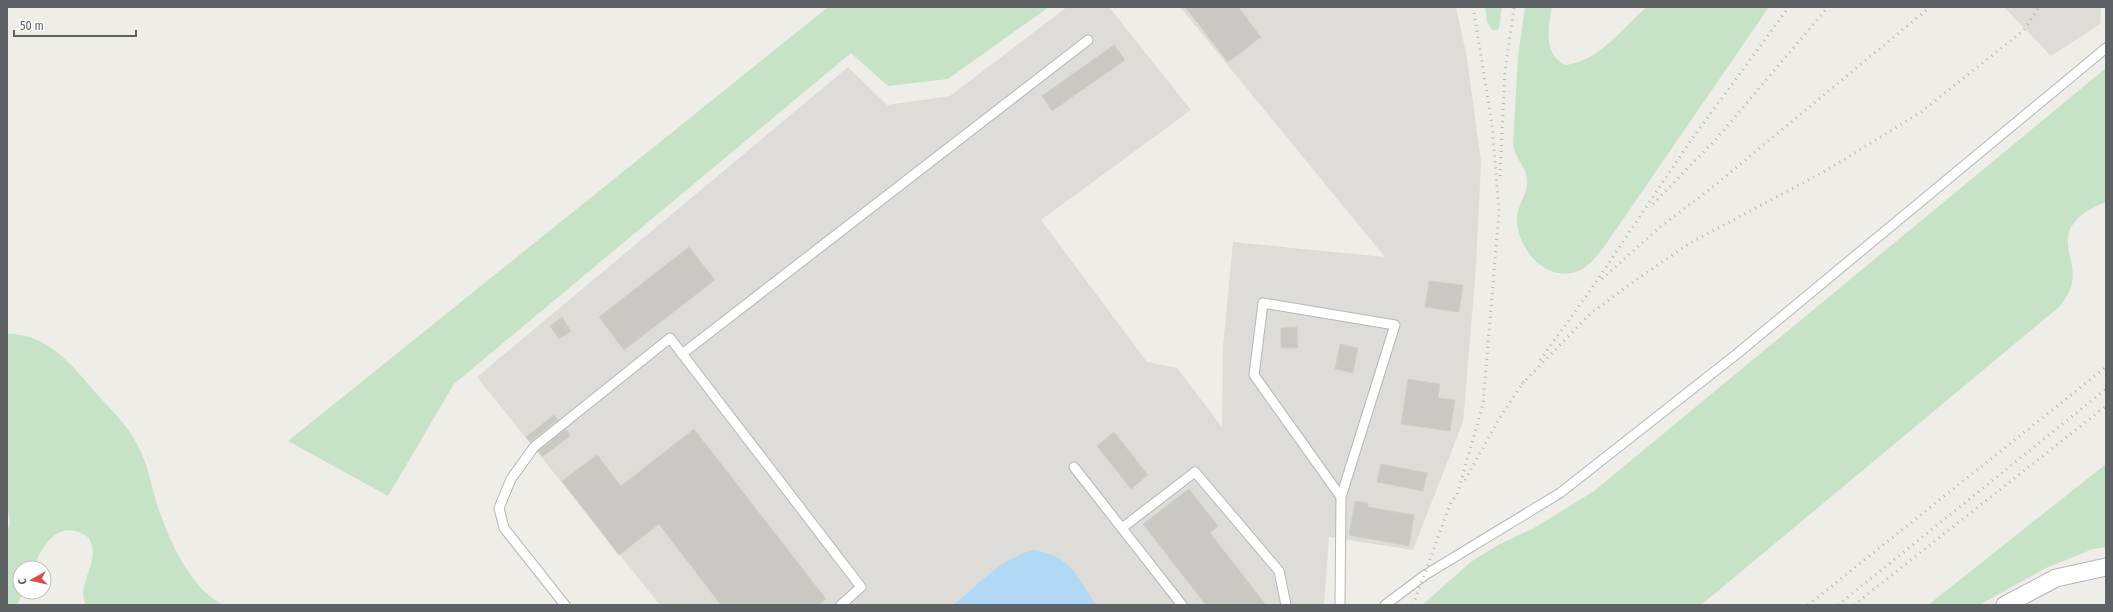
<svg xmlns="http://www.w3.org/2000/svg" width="2113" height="612" viewBox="0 0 2113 612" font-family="'Fira Sans Condensed',sans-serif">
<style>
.industrial{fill:#dedcd9}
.green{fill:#c7e3c7}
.water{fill:#b1d8f4}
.building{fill:#cac8c4;stroke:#d3cfc6}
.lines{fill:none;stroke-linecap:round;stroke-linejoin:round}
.lane-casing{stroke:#b4b7ba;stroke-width:11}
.street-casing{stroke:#b4b7ba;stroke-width:19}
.lane{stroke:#fff;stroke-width:9}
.street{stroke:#fff;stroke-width:17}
.rail{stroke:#b4b5b5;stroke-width:3;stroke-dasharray:1 5;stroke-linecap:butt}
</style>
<rect width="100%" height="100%" fill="#efede7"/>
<!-- industrial -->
<g class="industrial">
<path d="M1067,7H1109L1191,110L1041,220L1147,362L1177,368L1222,427L1223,347L1233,242L1385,257L1180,7H1456L1467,58L1481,162L1476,266L1463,422L1413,550L1329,537L1324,605H660L477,377L848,67L887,105L950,96Z"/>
<path d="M2004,7H2101L2100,24L2051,56Z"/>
</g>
<!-- green -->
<g class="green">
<path d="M828,7H1049L948,79L888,86L851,53L454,384L388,496L288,441Z"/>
<path d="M1485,7H1502L1499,28L1497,30H1492L1487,22Z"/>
<path d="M1525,7H1552C1548,27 1543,55 1566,65C1602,60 1621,28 1647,7H1769L1606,244C1599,253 1591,265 1580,270C1549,285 1518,251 1517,221C1516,206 1528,195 1527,181C1527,168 1515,159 1513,144L1518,57Z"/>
<path d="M2106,68V202C2089,208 2065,222 2068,244C2069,258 2075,269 2072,283C2070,292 2065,300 2059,307L1701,605H1422L1472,561L1500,544L1534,528L1594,491Z"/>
<path d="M7,334C47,333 71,364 95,392C111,410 127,424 138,446C148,464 151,485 157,504C167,535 191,593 225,605H86C75,582 102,564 89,538C60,517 44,543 33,568H20V592H23L17,605H7V534L10,523L7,502Z"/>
<path d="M2106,464V547L2093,549L2046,568L1979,605H1928Z"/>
</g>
<!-- water -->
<path class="water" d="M1034,550C1072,557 1076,576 1096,605H953C978,585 1002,557 1034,550Z"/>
<!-- building -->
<g class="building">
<path d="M1185,7H1238L1261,37L1228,62Z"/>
<path d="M1114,45L1125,60L1052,111L1042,96Z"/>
<path d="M689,247L715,280L624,350L599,317Z"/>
<path d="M1429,281L1463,285L1459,312L1425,307Z"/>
<path d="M562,317L571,331L559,339L550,326Z"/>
<path d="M1297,327L1298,348H1281V328Z"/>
<path d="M1340,344L1358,348L1353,373L1335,369Z"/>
<path d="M1408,379L1440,384L1438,398L1455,400L1450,431L1401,424Z"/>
<path d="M554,415L558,420L530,442L526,437Z"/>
<path d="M566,429L570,436L542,457L538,451Z"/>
<path d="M694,429L826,599L818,605H721L659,524L619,555L562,481L597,455L621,486Z"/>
<path d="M1114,432L1148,475L1131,489L1097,446Z"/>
<path d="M1381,464L1427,473L1423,491L1377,482Z"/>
<path d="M1189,489L1218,526L1210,533L1266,605H1206L1143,524Z"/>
<path d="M1355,501L1368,503V507L1414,515L1409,546L1349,535Z"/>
</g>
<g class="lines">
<!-- lane casing -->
<g class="lane-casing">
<g id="lane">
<path d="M682,354L1088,40"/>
<path d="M1074,467L1182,605"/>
<path d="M1122,528L1195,472L1279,571L1286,605"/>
<path d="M565,605L504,528L499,508L511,479L534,447L670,338L861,587L841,605"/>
<path d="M1340,605L1341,497L1395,325L1263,303L1254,375L1341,497"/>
<path d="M1385,605L1425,575L1560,493L1738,353L2106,48"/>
</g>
</g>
<!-- street casing -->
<g class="street-casing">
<path id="street" d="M2005,605L2056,578L2106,567"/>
</g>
<!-- lane -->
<use href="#lane" class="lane"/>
<!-- street -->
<use href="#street" class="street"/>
<!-- rail -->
<g class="rail">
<path d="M1500,176L1505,72L1514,7"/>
<path d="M1653,204L1717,138L1828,7"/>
<path d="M1602,279L1659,228L1714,186L1930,7"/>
<path d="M1540,360L1592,288L1691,140L1789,7"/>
<path d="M1522,384L1590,314L1633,282L1690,243L1827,170L1921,112L2024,30L2039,7"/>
<path d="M1465,480L1499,419L1524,381"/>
<path d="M1413,605L1451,502L1457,495L1483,404L1499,212L1492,124L1473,7"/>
<path d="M1808,605L2106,367"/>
<path d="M1838,605L2106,389"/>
<path d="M1854,605L2106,406"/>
</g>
</g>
<!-- border -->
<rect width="2113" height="612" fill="none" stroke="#5e6265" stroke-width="16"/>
<!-- north arrow -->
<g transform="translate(32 580) rotate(262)"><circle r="19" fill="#ffffff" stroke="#bfc0c1"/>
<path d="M0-3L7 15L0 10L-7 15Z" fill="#d45148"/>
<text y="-6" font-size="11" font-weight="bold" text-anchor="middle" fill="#5e6265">С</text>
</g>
<!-- scale -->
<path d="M14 30v6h122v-6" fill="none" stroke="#5e6265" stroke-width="2"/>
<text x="20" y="30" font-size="12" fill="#5e6265" stroke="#ffffff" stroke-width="3" paint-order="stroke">50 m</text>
</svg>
